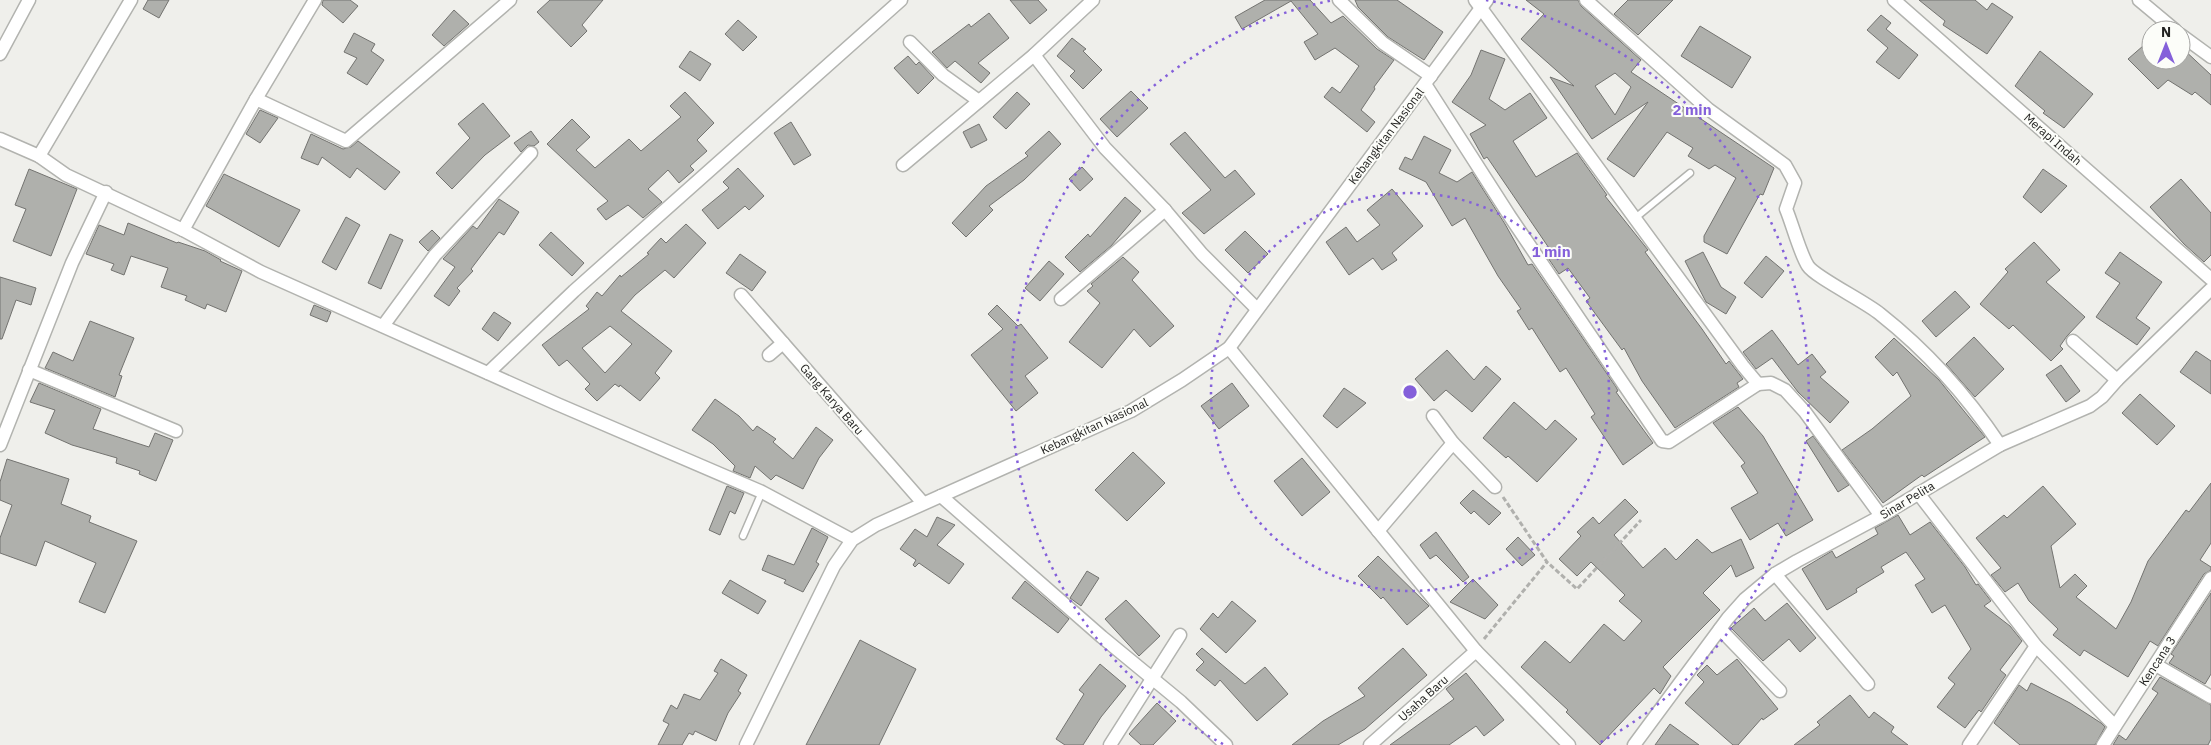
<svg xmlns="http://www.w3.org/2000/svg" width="2211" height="745" viewBox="0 0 2211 745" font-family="'IBM Plex Sans',sans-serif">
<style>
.building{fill:#afb0ac;stroke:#737370;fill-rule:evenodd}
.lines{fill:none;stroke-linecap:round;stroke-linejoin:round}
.service-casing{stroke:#b2b3af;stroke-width:9}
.minor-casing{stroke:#b2b3af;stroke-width:15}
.path{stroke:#b0b0ad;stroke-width:3;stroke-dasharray:5 2.5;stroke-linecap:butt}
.service{stroke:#fff;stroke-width:6}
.minor{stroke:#fff;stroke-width:12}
.ring{fill:none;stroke:#8460da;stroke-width:2.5;stroke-dasharray:2.5 5}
.labels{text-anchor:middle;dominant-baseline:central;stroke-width:4;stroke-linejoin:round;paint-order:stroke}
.street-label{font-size:12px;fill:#222221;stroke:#fcfdf9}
.centre{fill:#8460da;stroke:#fcfdf9;stroke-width:2.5}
.ring-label{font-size:15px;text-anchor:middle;font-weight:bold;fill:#8460da;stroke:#fcfdf9;stroke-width:4;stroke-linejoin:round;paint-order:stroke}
</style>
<rect width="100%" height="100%" fill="#efefeb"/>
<!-- building -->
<g class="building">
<path d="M148,0H169L159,18L143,9Z"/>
<path d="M323,0H350L358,6L343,23L322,5Z"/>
<path d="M550,0H603L582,25L587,31L571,47L537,12Z"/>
<path d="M1010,0H1038L1047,10L1030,24Z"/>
<path d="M1265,0H1310L1331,23L1343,16L1377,49L1394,60L1374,87L1375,89L1361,110L1375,122L1367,132L1324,97L1332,87L1340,93L1359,66L1335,48L1315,60L1304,42L1318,34L1291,1L1242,29L1235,17Z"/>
<path d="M1355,0H1397L1443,32L1424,60L1388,37L1358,7Z"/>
<path d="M1526,0H1578L1581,6L1641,60L1631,72L1774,168L1763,195L1760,194L1727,254L1704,242V236L1736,178L1715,165L1709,169L1688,156L1693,148L1667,132L1634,177L1607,159L1648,102L1592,139L1550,77L1574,86L1521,39L1544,14ZM1615,73L1631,87L1615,115L1595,86Z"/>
<path d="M1628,0H1673L1638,35L1614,14Z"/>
<path d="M1919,0H1975L1987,10L1992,3L2013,17L1987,54L1943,25L1945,21Z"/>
<path d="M454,10L469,24L444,46L432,35Z"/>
<path d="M989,13L1009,38L978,63L990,73L981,83L955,61L947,68L932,52L969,24L971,27Z"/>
<path d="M1881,15L1891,23L1886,29L1918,55L1899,79L1876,62L1888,48L1867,30Z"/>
<path d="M738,20L757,37L743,51L725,34Z"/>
<path d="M1700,26L1751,57L1732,88L1681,56Z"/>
<path d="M354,33L375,44L371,51L384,60L367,85L347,73L357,58L344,52Z"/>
<path d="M1072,38L1086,49L1083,51L1102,70L1083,89L1070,76L1075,71L1057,56Z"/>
<path d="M2151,39V60H2181V47L2211,75V105L2195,92L2192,95L2168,80L2158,89L2128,59Z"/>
<path d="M1481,50L1505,59L1489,99L1505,110L1530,93L1547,118L1513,141L1536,177L1577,153L1607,195L1605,196L1648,250L1645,252L1702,329L1726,364L1729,361L1743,379L1737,383L1739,387L1675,428L1642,381L1624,348L1622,350L1586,301L1590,298L1568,268L1559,274L1546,255L1551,251L1487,157L1484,159L1470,134L1486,125L1452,102L1471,75Z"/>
<path d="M690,51L711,64L700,81L679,67Z"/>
<path d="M2040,51L2093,94L2064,128L2043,113L2045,111L2015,86Z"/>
<path d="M908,56L916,65L919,62L934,78L918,94L894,68Z"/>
<path d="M1131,91L1148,108L1117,137L1100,119Z"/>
<path d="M685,92L714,123L697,140L707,151L690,166L694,170L679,183L668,170L648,189L662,202L643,218L628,205L606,220L597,209L608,201L547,144L572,119L590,137L576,150L595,168L629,139L641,151L681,117L670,106Z"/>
<path d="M1017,92L1030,104L1006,129L993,117Z"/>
<path d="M483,103L510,136L485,155L452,189L436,173L470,138L458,124Z"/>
<path d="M260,110L278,118L260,143L246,134Z"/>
<path d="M791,122L811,155L794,165L774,133Z"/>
<path d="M979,124L987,140L971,148L963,132Z"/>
<path d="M531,131L539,142L534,146L528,145L521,152L514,143Z"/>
<path d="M1049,131L1061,144L1024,180L989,206L993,210L966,237L952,223L986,186L1028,156L1025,153Z"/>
<path d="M1185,132L1225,178L1235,170L1255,194L1204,234L1182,213L1211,190L1170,144Z"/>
<path d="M311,134L343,149L351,147L358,141L400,172L385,190L357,168L350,178L322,157L318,165L301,158Z"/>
<path d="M1424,136L1451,150L1439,173L1457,182L1472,172L1505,224L1528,265L1532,264L1616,387L1618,391L1616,392L1653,443L1623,465L1591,417L1595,414L1566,368L1560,372L1532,328L1529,330L1517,311L1521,309L1498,276L1465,218L1452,226L1426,182L1399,169L1405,157L1412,160Z"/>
<path d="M1082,167L1093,179L1080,191L1069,179Z"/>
<path d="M738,168L764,196L749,210L745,206L718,229L702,210L729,188L723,182Z"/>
<path d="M29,169L77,189L51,256L13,241L26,209L15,205Z"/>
<path d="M2043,169L2067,186L2041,213L2023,197Z"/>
<path d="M224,174L300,210L279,247L206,206Z"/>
<path d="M2181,179L2211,213V255L2204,262L2184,244L2150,207Z"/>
<path d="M1392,189L1423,226L1392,253L1397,260L1382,270L1373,258L1349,275L1326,242L1346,227L1357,242L1380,225L1367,210Z"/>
<path d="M1125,197L1141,211L1111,246L1080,272L1065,257L1088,234L1090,237Z"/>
<path d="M499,199L519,212L504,235L499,232L471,269L473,271L457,288L460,291L449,306L434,296L455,267L443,259L473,226L477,229Z"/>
<path d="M346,217L360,225L336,270L322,262Z"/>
<path d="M128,223L177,243L178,242L205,251L221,260L220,261L242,271L226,312L207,304L205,309L185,300L187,296L161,287L168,268L131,256L124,275L111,270L114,264L86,254L99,225L124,235Z"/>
<path d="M686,224L706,243L674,278L665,270L635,295L621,311L672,351L655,373L660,378L640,401L620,385L619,387L615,384L597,401L585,389L590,384L567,360L559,366L542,345L589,309L586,306L597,292L602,296L620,275L621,277L649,254L647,253L661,238L666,243ZM610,326L632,344L605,373L582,348Z"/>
<path d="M432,230L440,238L428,251L419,242Z"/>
<path d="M1245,231L1268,254L1248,273L1225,250Z"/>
<path d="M551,232L584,263L572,276L539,245Z"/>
<path d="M390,234L403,240L381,289L368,283Z"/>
<path d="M2034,242L2060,270L2046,282L2085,317L2067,336L2060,346L2063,349L2051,361L2013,325L2009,329L1980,304L2008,272L2005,269Z"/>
<path d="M1703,252L1721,287L1736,297L1726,314L1706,302L1685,261Z"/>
<path d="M2120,252L2162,282L2136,318L2150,328L2137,345L2096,317L2120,283L2105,273Z"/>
<path d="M740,254L766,272L752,291L726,273Z"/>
<path d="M1766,256L1784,271L1762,298L1744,283Z"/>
<path d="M1123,257L1139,272L1132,280L1174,326L1150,347L1134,329L1102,368L1069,342L1100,303L1087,291L1093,286L1091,284Z"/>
<path d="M1049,261L1064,274L1040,301L1025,288Z"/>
<path d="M0,277L36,288L31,305L16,300L2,339H0Z"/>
<path d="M1955,291L1970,307L1936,337L1922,321Z"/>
<path d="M314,305L331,312L327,322L310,315Z"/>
<path d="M997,305L1018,326L1021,324L1048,358L1025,376L1038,393L1016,411L971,355L1003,329L988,314Z"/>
<path d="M494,312L511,323L498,341L482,329Z"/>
<path d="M90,321L134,338L119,375L122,376L115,397L45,368L53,352L73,361Z"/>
<path d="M1772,330L1798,365L1812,354L1826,372L1820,377L1849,402L1830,423L1798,392L1772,358L1756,369L1743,352Z"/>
<path d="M1974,337L2004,369L1975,397L1946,364Z"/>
<path d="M1894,338L1939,380L1985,437L1924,477L1922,475L1883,503L1842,450L1872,429L1911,396L1897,372L1893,376L1875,357Z"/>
<path d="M1447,350L1474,380L1486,366L1501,379L1472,412L1446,390L1434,401L1415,379Z"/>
<path d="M2196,351L2211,361V394L2180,372Z"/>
<path d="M2061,365L2080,391L2066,402L2046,375Z"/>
<path d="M39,383L101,409L93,429L149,447L155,433L173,440L156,481L139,474L140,471L116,463L117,458L72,445L45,433L55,410L30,402Z"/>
<path d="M1232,383L1249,406L1219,429L1201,406Z"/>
<path d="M1344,388L1366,403L1337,428L1323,416Z"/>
<path d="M2140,394L2175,426L2157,445L2122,413Z"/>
<path d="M715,399L739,416L753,431L757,426L776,439L773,442L793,459L816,427L833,440L819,458L803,489L776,475L771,480L755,466L750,478L733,471L735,466L713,444L692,430Z"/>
<path d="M1514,402L1546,430L1555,420L1577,439L1537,482L1508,456L1506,458L1483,438Z"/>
<path d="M1738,407L1763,436L1813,520L1786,536L1778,523L1750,540L1731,508L1758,493L1741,466L1745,463L1713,423Z"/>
<path d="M1813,436L1849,485L1838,492L1806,441Z"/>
<path d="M1133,452L1165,483L1127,521L1095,490Z"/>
<path d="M1302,458L1330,492L1302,516L1274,481Z"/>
<path d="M7,459L69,479L61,504L91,516L89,522L137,541L105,613L79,602L96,563L45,541L36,566L0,553V538L12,505L0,500V482Z"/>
<path d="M2211,483V543L2200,560L2211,567V570L2204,574L2158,646L2150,641L2128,677L2084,650L2080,656L2053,635L2058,629L2029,601L2018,583L2005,592L1991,575L2001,568L1976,538L2004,515L2007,518L2043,486L2076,524L2051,546L2060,588L2075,574L2087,586L2076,597L2116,629L2131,602L2148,561L2186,510L2189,512Z"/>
<path d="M727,486L744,493L735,514L730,511L720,535L709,530Z"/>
<path d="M1473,490L1501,513L1489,525L1474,511L1471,514L1460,503Z"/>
<path d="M1625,499L1638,512L1614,535L1643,568L1665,548L1676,560L1697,539L1712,553L1741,539L1754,568L1736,577L1731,565L1703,593L1720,610L1663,667L1671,676L1660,694L1654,688L1600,745L1566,712L1568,710L1521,667L1545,641L1570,663L1604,624L1624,641L1642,621L1619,601L1625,595L1591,562L1577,576L1559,559L1581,536L1577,532L1593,517L1599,524Z"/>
<path d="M1898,515L1910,535L1930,522L1965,567L1976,585L1978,584L1991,601L1984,606L2010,626L2022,641L2000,670L2006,675L1981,712L1979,710L1965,728L1937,707L1955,684L1948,678L1971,649L1945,605L1932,613L1915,585L1925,579L1906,552L1881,567L1884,572L1856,589L1857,592L1827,610L1802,569L1832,551L1836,558L1878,534L1875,528Z"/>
<path d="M937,517L955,525L937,545L964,564L949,584L919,563L915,567L913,565L916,560L900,549L915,529L927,537Z"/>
<path d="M812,528L828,537L816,562L819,564L803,592L784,583L786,580L762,570L768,555L794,565Z"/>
<path d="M1436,532L1469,577L1463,582L1436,555L1430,559L1420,545Z"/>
<path d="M1518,537L1535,555L1522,566L1506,549Z"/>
<path d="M1378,556L1429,606L1407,625L1383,597L1381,599L1358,576Z"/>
<path d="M1087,571L1099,578L1081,606L1070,598Z"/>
<path d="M1473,579L1498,605L1485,619L1450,602Z"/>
<path d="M730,580L766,601L758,614L722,593Z"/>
<path d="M1025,581L1069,619L1058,633L1012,598Z"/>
<path d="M2211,593V674L2205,684L2169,663L2174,656L2171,654Z"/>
<path d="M1126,600L1160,636L1139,656L1105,619Z"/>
<path d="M1232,601L1256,621L1226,653L1200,629L1213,613L1218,618Z"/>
<path d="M1787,603L1816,638L1800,652L1789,639L1763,661L1731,628L1754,608L1765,621Z"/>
<path d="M860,640L916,669L879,745H806Z"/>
<path d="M1202,648L1245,684L1265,667L1288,694L1257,721L1220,680L1215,686L1196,670L1204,662L1196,654Z"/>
<path d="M1403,648L1427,675L1365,729L1338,745H1292L1323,721L1365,696L1358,688Z"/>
<path d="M721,659L747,675L738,691L741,693L728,713L716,741L695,731L693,735L689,733L682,745H658L669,724L663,721L671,705L677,709L684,694L700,700L718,673L714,671Z"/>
<path d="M1737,659L1778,709L1763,720L1762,718L1738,745H1733L1685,703L1704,682L1697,675L1707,665L1717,675Z"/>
<path d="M1100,664L1126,686L1101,717L1083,745H1065L1056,739L1084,694L1079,690Z"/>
<path d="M1466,673L1504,720L1484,736L1476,726L1449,745H1390L1454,699L1446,689Z"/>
<path d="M2160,677L2211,705V739L2208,745H2113L2119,735L2126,740L2158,693L2152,689Z"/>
<path d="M2031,683L2070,703L2101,723L2105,727L2095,745H2020L1994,723L2019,685L2027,691Z"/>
<path d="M1850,695L1869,718L1874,712L1894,727L1891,732L1908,745H1794L1820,725L1817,722Z"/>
<path d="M1157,703L1176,721L1153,745H1141L1129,734Z"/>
<path d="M1670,724L1699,745H1655Z"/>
</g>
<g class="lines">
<!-- service casing -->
<g class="service-casing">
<g id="service">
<path d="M1634,219L1690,173"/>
<path d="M743,536L762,492"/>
</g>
</g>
<!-- minor casing -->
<g class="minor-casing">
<g id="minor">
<path d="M1339,0L1383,43L1431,76"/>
<path d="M1475,0L1743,366L1758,384L1771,383L1785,390L1805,412L1881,516"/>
<path d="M1586,0L1708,109L1785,165L1795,183L1786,209C1792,223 1800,254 1808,266C1815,277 1866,302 1880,314C1927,351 1967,396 2000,445"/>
<path d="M1894,0L2211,279"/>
<path d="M2139,0L2175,30"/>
<path d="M2181,35L2211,57"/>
<path d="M910,42L943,75L979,101"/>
<path d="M0,54L29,0"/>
<path d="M1034,55L1105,148L1165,210L1202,254L1257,309"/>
<path d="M1425,84L1509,215L1662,441L1669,442L1758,384"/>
<path d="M256,99L315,0"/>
<path d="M0,139L39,156L66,175L183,230L261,272L557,404L762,492L852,540"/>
<path d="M39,156L131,0"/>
<path d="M903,165L1034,55L1093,0"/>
<path d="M183,230L256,99L346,141L510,0"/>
<path d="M741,295L923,503"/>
<path d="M1061,299L1165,210"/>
<path d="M383,326L435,255L531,153"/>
<path d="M2073,341L2117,380"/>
<path d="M1229,348L1476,651L1569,745"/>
<path d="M769,355L783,343"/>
<path d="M29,370L176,431"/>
<path d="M488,373L574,291L901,0"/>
<path d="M1433,416L1453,443L1495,487"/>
<path d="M0,445L72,263L106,192"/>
<path d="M1918,493L2036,646L2115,726"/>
<path d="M941,496L1102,637L1181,702L1226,745"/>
<path d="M1378,531L1453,443"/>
<path d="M1775,574L1868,684"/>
<path d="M1720,629L1780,691"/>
<path d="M2156,665L2211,697"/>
<path d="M746,745L834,566L852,540L876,525L1131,411L1182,380L1229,348L1487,0"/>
<path d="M1110,745L1180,635"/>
<path d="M1370,745L1476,651"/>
<path d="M1634,745L1728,618L1745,599L1775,574L1797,561L1881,516L2000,445L2090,406L2102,397L2117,380L2211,289"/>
<path d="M1969,745L2036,646"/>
<path d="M2103,745L2211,578"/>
</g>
</g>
<!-- path -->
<g class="path">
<path d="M1503,497L1547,562L1577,589L1641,520"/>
<path d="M1484,639L1547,562"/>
</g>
<!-- service -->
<use href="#service" class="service"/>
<!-- minor -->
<use href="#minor" class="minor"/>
</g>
<!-- distance rings -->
<g class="ring">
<circle cx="1410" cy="392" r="199"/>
<path d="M1223 744A399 399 0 0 1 1334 0M1486 0A399 399 0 0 1 1597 744"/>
</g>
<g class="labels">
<!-- street labels -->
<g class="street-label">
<text transform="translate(1386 136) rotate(-53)">Kebangkitan Nasional</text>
<text transform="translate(2053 139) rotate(41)">Merapi Indah</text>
<text transform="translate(832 399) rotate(49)">Gang Karya Baru</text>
<text transform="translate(1094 426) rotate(-25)">Kebangkitan Nasional</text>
<text transform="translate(1907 500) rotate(-31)">Sinar Pelita</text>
<text transform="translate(2157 661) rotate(-57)">Kencana 3</text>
<text transform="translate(1423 698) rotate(-42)">Usaha Baru</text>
</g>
</g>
<circle cx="1410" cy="392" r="8" class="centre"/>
<g class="ring-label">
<text x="1692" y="115">2 min</text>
<text x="1551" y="257">1 min</text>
</g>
<!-- north arrow -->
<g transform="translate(2166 45)"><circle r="24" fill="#fcfdf9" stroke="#a5a5a3"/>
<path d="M0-4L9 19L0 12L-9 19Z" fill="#8460da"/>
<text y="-8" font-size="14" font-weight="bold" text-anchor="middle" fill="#222221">N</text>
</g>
</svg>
